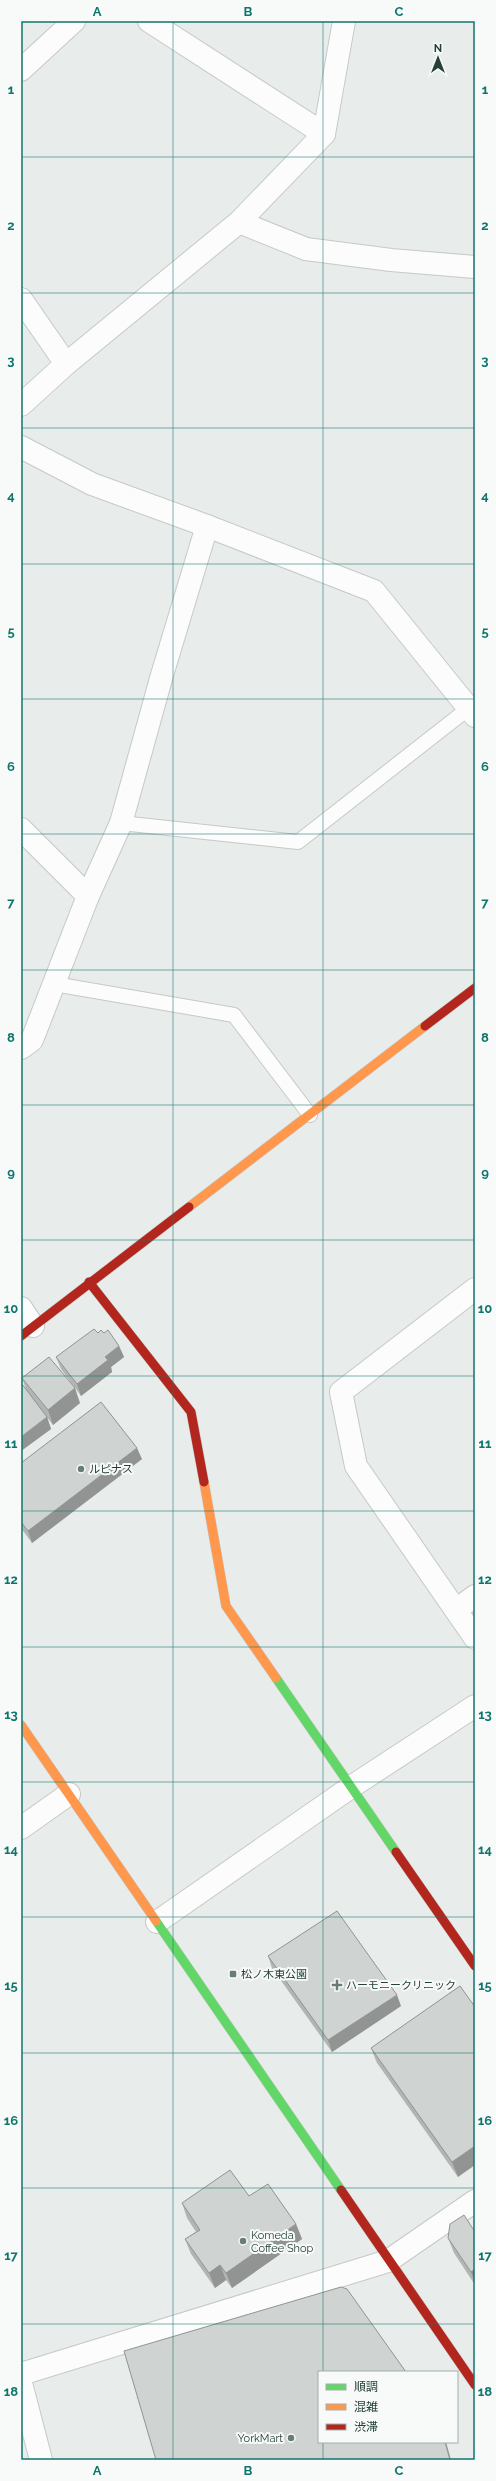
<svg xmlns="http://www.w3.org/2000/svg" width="496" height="2481" viewBox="0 0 496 2481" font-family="Raleway,'Noto Sans JP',sans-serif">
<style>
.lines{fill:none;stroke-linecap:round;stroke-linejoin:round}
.lane-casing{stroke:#c5c9c7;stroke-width:16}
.street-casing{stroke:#c5c9c7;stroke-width:24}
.fast-casing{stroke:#c4c9c7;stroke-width:10}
.slow-casing{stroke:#c4c9c7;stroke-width:10}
.jam-casing{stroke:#c4c9c7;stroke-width:10}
.lane{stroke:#fcfcfc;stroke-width:14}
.street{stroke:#fcfcfc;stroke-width:22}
.fast{stroke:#63d668;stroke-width:9}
.slow{stroke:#ff974d;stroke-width:9}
.jam{stroke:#b3261e;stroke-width:9}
.wall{fill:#b2b5b4}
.shaded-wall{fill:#919492}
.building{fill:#cfd3d1;stroke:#919492}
.grid{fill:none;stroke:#0f766e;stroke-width:1;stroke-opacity:0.55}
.poi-dot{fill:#697c76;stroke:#f7faf8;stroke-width:1.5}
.labels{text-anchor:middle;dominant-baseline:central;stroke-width:4;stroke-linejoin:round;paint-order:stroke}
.poi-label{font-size:11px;fill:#254038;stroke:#f7faf8;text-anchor:start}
.neatline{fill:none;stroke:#0f766e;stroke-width:1.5}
.grid-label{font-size:13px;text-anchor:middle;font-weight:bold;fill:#0f766e}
</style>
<rect width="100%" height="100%" fill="#e8ecea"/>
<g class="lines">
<!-- lane casing -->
<g class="lane-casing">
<g id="lane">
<path d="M121,823L298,842L469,708"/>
<path d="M54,984L234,1015L310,1115"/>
</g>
</g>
<!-- street casing -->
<g class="street-casing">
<g id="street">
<path d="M149,21L324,134"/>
<path d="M21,70L74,21"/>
<path d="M239,222L306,249L391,260L475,267"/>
<path d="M21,299L66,364"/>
<path d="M21,405L66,364L239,222L324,134L344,21"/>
<path d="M21,447L92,484L207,526L374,591L475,716"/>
<path d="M21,829L88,896"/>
<path d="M21,1048L32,1040L88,896L121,823L162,675L207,526"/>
<path d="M475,1289L341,1392L356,1466L475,1638"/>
<path d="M21,1308L33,1326"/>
<path d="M456,1610L475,1596"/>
<path d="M21,1828L69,1794"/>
<path d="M157,1922L351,1787L475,1706"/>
<path d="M21,2374L388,2261L475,2201"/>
<path d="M21,2383L41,2460"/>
</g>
</g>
<!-- fast casing -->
<g class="fast-casing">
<g id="fast">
<path d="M276,1678L396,1852"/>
<path d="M156,1921L341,2190"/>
</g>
</g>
<!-- slow casing -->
<g class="slow-casing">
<g id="slow">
<path d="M189,1207L425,1026"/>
<path d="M204,1482L226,1606L276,1678"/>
<path d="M21,1725L156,1921"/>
</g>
</g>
<!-- jam casing -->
<g class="jam-casing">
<g id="jam">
<path d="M425,1026L475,988"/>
<path d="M89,1282L191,1412L204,1482"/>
<path d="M21,1336L189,1207"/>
<path d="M396,1852L475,1966"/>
<path d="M341,2190L475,2385"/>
</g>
</g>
<!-- lane -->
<use href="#lane" class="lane"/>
<!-- street -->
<use href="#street" class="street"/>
<!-- fast -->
<use href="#fast" class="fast"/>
<!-- slow -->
<use href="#slow" class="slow"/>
<!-- jam -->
<use href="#jam" class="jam"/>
</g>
<!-- wall -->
<g class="wall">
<path d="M98,1333H104L119,1346L124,1357L111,1367L112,1372L81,1396L61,1369L56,1357Z"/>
<path d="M22,1378L80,1403L53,1425L35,1402L47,1417L51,1429L21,1451V1385L27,1392Z"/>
<path d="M142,1459L32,1543L21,1528V1463Z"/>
<path d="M268,1956L401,2006L332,2052L272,1968Z"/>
<path d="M475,2007L458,2177L377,2063L371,2048Z"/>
<path d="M249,2196L296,2224L302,2239L232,2288L226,2280L215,2288L191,2254L185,2239L196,2232L187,2218L182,2203Z"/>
<path d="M475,2232V2285L454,2253L448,2238Z"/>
</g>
<!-- shaded-wall -->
<g class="shaded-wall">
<path d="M119,1346L124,1357L111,1367L112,1372L81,1396L77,1384L105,1357Z"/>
<path d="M75,1388L80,1403L53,1425L48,1410Z"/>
<path d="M47,1417L51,1429L21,1451V1437Z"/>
<path d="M137,1448L142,1459L32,1543L28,1531Z"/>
<path d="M397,1995L401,2006L332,2052L328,2040Z"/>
<path d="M475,2146V2165L458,2177L452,2162Z"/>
<path d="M296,2224L302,2239L232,2288L226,2273Z"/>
<path d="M220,2265L226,2280L215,2288L209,2273Z"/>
<path d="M475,2269V2283L471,2272Z"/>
<path d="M445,2442H446L451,2460H450Z"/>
</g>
<!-- building -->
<g class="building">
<path d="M94,1329L98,1333L101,1330L104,1333L108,1330L119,1346L105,1357L108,1360L77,1384L56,1357Z"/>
<path d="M49,1357L75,1388L48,1410L22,1378Z"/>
<path d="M22,1384L47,1417L21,1437V1385Z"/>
<path d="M101,1402L137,1448L28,1531L21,1522V1463Z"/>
<path d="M337,1911L397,1995L328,2040L268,1956Z"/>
<path d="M460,1986L475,2007V2146L452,2162L371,2048Z"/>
<path d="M230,2170L249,2196L268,2184L296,2224L226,2273L220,2265L209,2273L185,2239L200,2230L182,2203Z"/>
<path d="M464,2215L475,2232V2269L471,2272L448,2238L450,2224Z"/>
<path d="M341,2287L347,2289L406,2372H319V2442H445L450,2460H156L124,2351Z"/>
</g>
<!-- grid -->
<path class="grid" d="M173,21V2460M323,21V2372M21,157H475M21,293H475M21,428H475M21,564H475M21,699H475M21,834H475M21,970H475M21,1105H475M21,1240H475M21,1376H475M21,1511H475M21,1647H475M21,1782H475M21,1917H475M21,2053H475M21,2188H475M21,2324H475M323,2442V2460"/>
<!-- markers -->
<g class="poi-dot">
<circle cx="81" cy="1469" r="4"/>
<rect x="229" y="1970" width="8" height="8" rx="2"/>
<path d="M335 1979h4v4h4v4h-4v4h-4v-4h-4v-4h4z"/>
<circle cx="243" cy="2241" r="4"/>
<circle cx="291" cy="2438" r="4"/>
</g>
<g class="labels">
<!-- poi labels -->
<g class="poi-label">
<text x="89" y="1469">ルピナス</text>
<text x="241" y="1974">松ノ木東公園</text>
<text x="346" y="1985">ハーモニークリニック</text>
<text x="251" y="2235">Komeda<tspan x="251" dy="13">Coffee Shop</tspan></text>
<text x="283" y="2438" text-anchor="end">YorkMart</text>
</g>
</g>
<!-- border -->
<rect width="496" height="2481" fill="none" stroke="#f7faf8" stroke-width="44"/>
<!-- legend -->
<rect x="318" y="2371" width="140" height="72" fill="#f7faf8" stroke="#a3b0ab"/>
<rect x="326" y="2384" width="20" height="6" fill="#63d668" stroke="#a3b0ab"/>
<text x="354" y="2391" font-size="12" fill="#254038">順調</text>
<rect x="326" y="2404" width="20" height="6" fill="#ff974d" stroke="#a3b0ab"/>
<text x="354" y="2411" font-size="12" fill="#254038">混雑</text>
<rect x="326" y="2424" width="20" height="6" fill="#b3261e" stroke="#a3b0ab"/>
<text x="354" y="2431" font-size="12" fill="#254038">渋滞</text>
<!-- north arrow -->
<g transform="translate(438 58)" stroke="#f7faf8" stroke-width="3" paint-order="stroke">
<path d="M0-3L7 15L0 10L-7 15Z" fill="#254038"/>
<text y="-6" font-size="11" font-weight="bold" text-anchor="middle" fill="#254038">N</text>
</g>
<rect x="22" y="22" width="452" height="2437" class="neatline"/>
<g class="grid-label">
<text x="97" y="16">A</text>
<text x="248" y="16">B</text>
<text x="399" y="16">C</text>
<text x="11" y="94">1</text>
<text x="485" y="94">1</text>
<text x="11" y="230">2</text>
<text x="485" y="230">2</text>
<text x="11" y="365">3</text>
<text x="485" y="365">3</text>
<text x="11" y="500">4</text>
<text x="485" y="500">4</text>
<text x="11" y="636">5</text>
<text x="485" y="636">5</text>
<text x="11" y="771">6</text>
<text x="485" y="771">6</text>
<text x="11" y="907">7</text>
<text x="485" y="907">7</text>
<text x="11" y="1042">8</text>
<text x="485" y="1042">8</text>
<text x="11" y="1177">9</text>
<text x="485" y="1177">9</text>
<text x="11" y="1313">10</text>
<text x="485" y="1313">10</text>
<text x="11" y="1448">11</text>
<text x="485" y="1448">11</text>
<text x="11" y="1584">12</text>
<text x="485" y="1584">12</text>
<text x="11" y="1719">13</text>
<text x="485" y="1719">13</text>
<text x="11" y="1854">14</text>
<text x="485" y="1854">14</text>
<text x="11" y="1990">15</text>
<text x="485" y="1990">15</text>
<text x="11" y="2125">16</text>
<text x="485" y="2125">16</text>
<text x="11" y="2260">17</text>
<text x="485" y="2260">17</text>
<text x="11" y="2396">18</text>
<text x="485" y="2396">18</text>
<text x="97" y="2475">A</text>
<text x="248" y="2475">B</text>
<text x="399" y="2475">C</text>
</g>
</svg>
